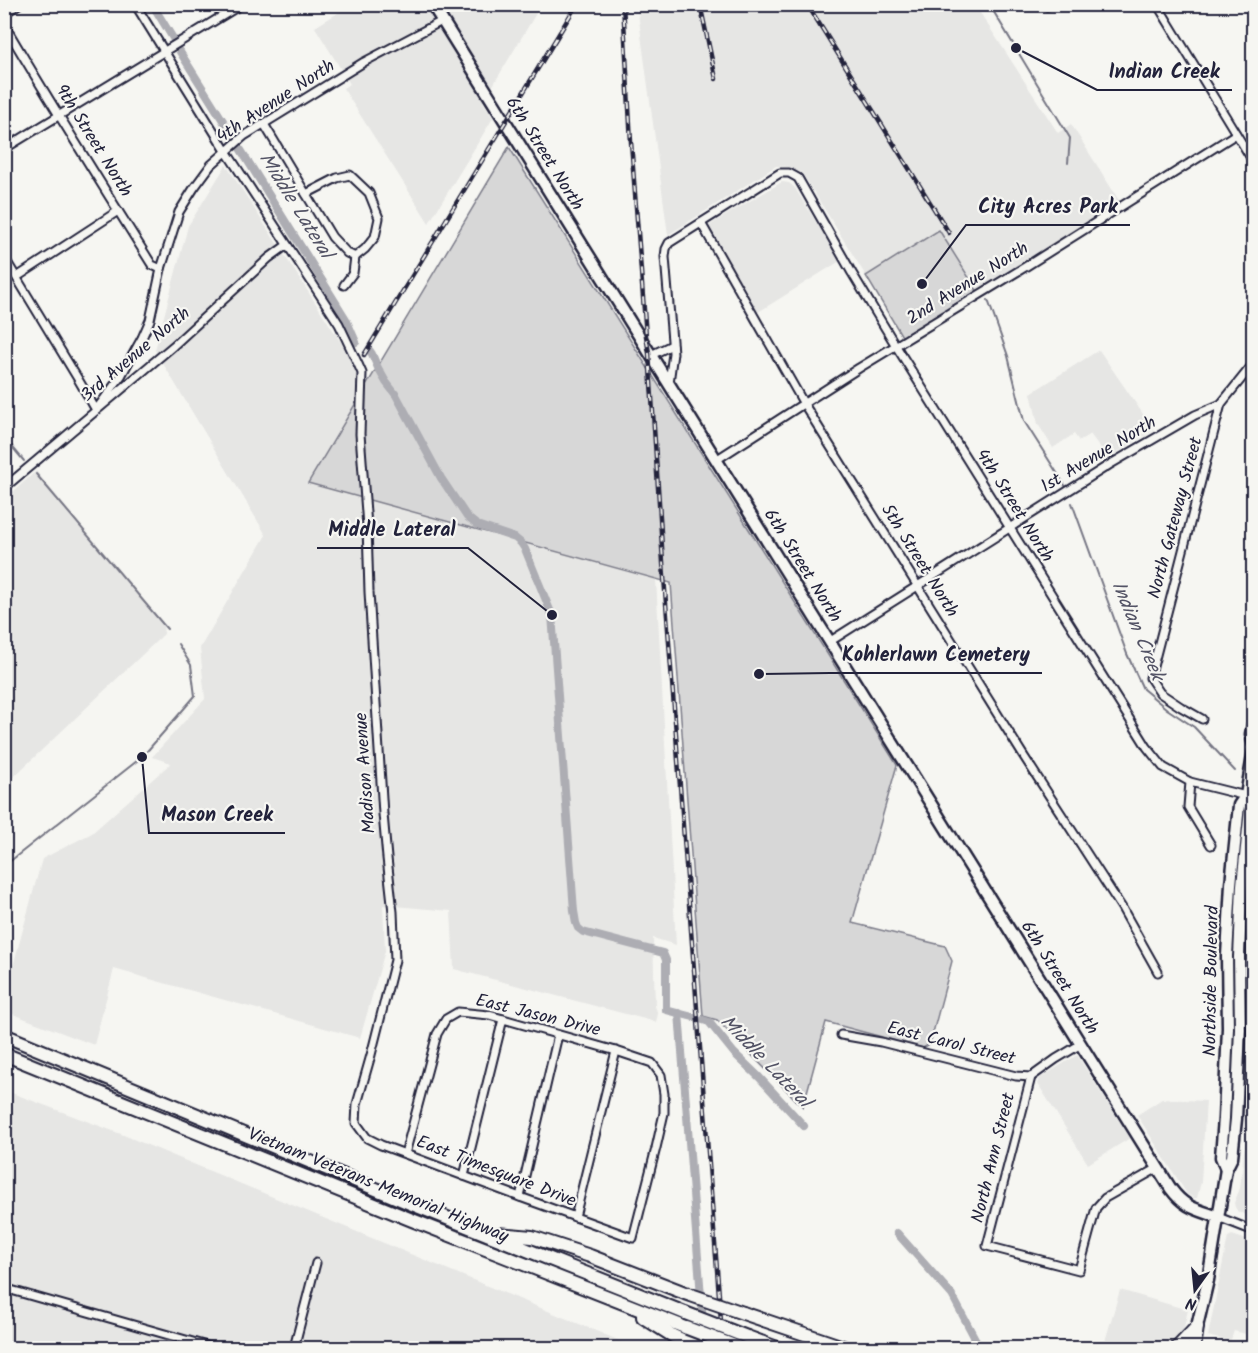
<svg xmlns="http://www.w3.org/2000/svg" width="1258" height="1353" viewBox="0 0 1258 1353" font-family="Kalam,sans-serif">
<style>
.built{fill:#e6e6e4}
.green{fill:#d7d7d7;stroke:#7c7c89;stroke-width:1.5}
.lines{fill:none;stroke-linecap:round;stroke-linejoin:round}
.stream{stroke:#757583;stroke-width:2}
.canal{stroke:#adadb3;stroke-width:8}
.street-casing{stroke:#22223b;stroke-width:11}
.secondary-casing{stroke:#22223b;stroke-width:15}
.primary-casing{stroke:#22223b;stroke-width:15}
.highway-casing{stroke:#22223b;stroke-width:16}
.street{stroke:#f6f6f2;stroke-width:7}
.secondary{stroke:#f6f6f2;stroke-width:10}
.primary{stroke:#f6f6f2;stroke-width:10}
.highway{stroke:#f6f6f2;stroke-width:12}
.rail-casing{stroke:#22223b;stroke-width:4.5}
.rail{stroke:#f6f6f2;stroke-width:2;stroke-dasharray:7;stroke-linecap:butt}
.highway-bridge-casing{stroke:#22223b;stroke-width:16;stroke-linecap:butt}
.highway-bridge{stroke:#f6f6f2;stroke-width:12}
.labels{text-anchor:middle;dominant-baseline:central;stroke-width:4.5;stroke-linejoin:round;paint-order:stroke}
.street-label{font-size:18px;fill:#22223b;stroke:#f6f6f2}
.water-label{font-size:20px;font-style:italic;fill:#535365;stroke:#f6f6f2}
.leader{fill:none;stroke:#22223b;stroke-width:2}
.callout-dot{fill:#22223b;stroke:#f6f6f2;stroke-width:2}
.callout-label{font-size:20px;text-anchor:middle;font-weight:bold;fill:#22223b;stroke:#f6f6f2;stroke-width:4.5;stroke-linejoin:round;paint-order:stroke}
</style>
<rect width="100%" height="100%" fill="#f6f6f2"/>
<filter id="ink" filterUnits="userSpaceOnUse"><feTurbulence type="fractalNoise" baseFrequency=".0167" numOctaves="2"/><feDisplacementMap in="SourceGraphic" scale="12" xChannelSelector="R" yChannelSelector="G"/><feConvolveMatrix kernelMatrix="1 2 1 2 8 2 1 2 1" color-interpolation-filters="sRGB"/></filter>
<g filter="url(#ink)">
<!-- built -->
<g class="built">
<path d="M351,5H541L483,102L493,118L429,223L343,88L350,84L315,27Z"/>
<path d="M637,5H975L1058,133L1071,124L1120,202L978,292L939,230L866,276L802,173L787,167L776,166L668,235Z"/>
<path d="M226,165L368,384L309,483L656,579L676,945L653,938L655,1006L658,1014L656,1022L454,969L451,911L383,905L385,951L360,1038L114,969L94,1045L5,1011V996L42,859L92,833L171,763L152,757L205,699L200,648L266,535L155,350L188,226Z"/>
<path d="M782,182L789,183L795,188L840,261L755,314L702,230L731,212Z"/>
<path d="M1099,350L1154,430L1108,458L1090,434L1079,441L1074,434L1053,448L1038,424L1031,393Z"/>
<path d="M36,471L163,626L164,634L5,785V499Z"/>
<path d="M1077,1055L1130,1138L1088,1164L1038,1084L1040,1078Z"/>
<path d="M4,1090L121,1134L637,1348H5Z"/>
<path d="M1162,1099L1206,1101L1201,1182L1197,1198H1194L1187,1194L1137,1115Z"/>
<path d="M1253,1110L1254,1217H1253L1238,1212L1235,1207L1234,1203L1240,1188L1244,1151Z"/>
<path d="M1232,1235L1244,1239L1253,1244L1254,1336L1234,1331L1230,1342L1208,1336L1228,1237Z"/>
<path d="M1120,1290L1188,1310L1179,1348H1103Z"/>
</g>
<!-- green -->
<g class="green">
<path d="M509,147L897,765L852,923L945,946L952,961L930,1044L923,1048L826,1022L803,1107L717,1020L703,1016L671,583L308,483Z"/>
<path d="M939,230L978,292L903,338L866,276Z"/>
</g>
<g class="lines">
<!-- stream -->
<g class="stream">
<path d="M989,4L1070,138L1068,163"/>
<path d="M988,300L1008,356L1024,421L1066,487"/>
<path d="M4,437L24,461"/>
<path d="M36,474L167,629"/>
<path d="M1072,503L1127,654L1143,689L1167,709L1194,727L1235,771"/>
<path d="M4,866L142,757L195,696L191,665L178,644"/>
</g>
<!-- canal -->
<g class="canal">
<path d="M152,4L174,40"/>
<path d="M180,52L232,135"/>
<path d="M241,150L346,319L356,342"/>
<path d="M370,351L372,354L378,368L386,382L396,395L441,478L467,517L477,525L515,538L521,543L525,549L552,615L574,911L576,923L578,928L583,932L663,953L666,960V1010L693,1017"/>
<path d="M679,1013L705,1348"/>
<path d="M703,1020L709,1022L734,1053L759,1077L804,1126"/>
<path d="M897,1233L952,1295L980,1348"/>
</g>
<!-- street casing -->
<g class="street-casing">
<g id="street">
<path d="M135,4L226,151L339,324L358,364L362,373L360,434L367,526L369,592L383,814L387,858L393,912L395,960L371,1055L357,1104L356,1123L367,1138L381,1145L520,1197L633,1238L656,1148L664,1113V1094L661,1075L652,1063L616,1051L489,1015L458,1012L446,1019L437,1034L405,1154"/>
<path d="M1157,4L1254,163"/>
<path d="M1047,6L1050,4"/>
<path d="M4,14L19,4"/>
<path d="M4,24C52,106 102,185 152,265L161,269"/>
<path d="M264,124L306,194"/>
<path d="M4,149L242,4"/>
<path d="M350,175L369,193L379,218L375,237L365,249L355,257L347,253L332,237L306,194L337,178Z"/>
<path d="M701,223L804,404L1023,755L1122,908L1158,972"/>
<path d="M4,257L78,379L96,410L121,376L142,338L150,320L161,269L179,212L194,188L211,165L244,136L364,62L442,21"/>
<path d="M17,277L118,211"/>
<path d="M344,285L353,273L355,257"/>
<path d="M651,355L672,345"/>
<path d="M669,383L673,353L665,257L666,249L669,243L780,173H789L798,178L852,273L896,346L1147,747L1163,767L1190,782L1188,807L1211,845"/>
<path d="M716,460L859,368L1025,267L1236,134"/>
<path d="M4,488L173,346L269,258L287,245"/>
<path d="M829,642L1109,465L1195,415L1221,404L1254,363"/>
<path d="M1202,719L1181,707L1160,693L1150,678L1221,404"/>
<path d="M1190,782L1254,798"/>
<path d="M841,1035L881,1042L1016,1076L1031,1077L1056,1059L1081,1044"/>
<path d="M1031,1077L987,1246L1079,1270L1096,1208L1105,1198L1158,1168"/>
<path d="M464,1176L503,1019"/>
<path d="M520,1197L558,1035"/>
<path d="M575,1217L616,1051"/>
<path d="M1218,1217L1254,1231"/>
<path d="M4,1288L214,1348"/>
<path d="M294,1348L316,1263"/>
</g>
</g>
<!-- secondary casing -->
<g class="secondary-casing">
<path id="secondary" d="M432,4L1171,1189C1185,1208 1196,1209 1218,1217"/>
</g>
<!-- primary casing -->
<g class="primary-casing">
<g id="primary">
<path d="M1254,720L1251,734L1254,745"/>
<path d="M1226,1169L1221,1157L1224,1118L1228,1028L1227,956L1231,884L1239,805L1246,795"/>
<path d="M1195,1335L1208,1280L1226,1169L1232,1157L1236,1119L1240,1029L1239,957L1242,885L1250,810L1246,795L1254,751"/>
</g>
</g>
<!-- highway casing -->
<g class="highway-casing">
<g id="highway">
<path d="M4,1035L417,1206L685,1313"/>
<path d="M4,1054L412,1220L687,1328"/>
<path d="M498,1234L532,1237L590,1256L685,1293"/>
<path d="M743,1313L846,1348"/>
<path d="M643,1317L673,1336L700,1348"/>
<path d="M747,1337L777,1348"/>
<path d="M1177,1348L1197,1327"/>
<path d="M1194,1348L1197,1327"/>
</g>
</g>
<!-- street -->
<use href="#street" class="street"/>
<!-- secondary -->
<use href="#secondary" class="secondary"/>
<!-- primary -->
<use href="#primary" class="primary"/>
<!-- highway -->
<use href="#highway" class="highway"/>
<!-- rail casing -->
<g class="rail-casing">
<g id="rail">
<path d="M623,4L631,142L646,336L649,353L664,577L723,1348"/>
<path d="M700,4L716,79"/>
<path d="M807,4L949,233"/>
<path d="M364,355L577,4"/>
</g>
</g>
<!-- rail -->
<use href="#rail" class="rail"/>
<!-- highway-bridge casing -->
<g class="highway-bridge-casing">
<g id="highway-bridge">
<path d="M685,1293L743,1313"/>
<path d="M685,1313L747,1337"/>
<path d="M687,1328L740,1348"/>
</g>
</g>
<!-- highway-bridge -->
<use href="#highway-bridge" class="highway-bridge"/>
</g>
</g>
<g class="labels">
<!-- street labels -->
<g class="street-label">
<text transform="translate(276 102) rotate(-33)">4th Avenue North</text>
<text transform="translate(93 141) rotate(58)">9th Street North</text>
<text transform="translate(544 154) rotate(58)">6th Street North</text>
<text transform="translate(968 284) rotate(-32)">2nd Avenue North</text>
<text transform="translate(136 355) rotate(-40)">3rd Avenue North</text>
<text transform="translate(1099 455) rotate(-31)">1st Avenue North</text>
<text transform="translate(1014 506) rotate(58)">4th Street North</text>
<text transform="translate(1176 518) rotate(-75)">North Gateway Street</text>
<text transform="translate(919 561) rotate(58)">5th Street North</text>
<text transform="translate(802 566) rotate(58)">6th Street North</text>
<text transform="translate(366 773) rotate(-94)">Madison Avenue</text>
<text transform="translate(1059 978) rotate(58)">6th Street North</text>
<text transform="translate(1212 981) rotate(-89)">Northside Boulevard</text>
<text transform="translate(538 1016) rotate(14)">East Jason Drive</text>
<text transform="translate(951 1044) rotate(14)">East Carol Street</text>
<text transform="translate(994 1158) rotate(-76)">North Ann Street</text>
<text transform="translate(496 1172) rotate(21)">East Timesquare Drive</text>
<text transform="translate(378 1186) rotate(22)">Vietnam Veterans Memorial Highway</text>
</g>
<!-- water labels -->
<g class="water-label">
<text transform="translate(295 206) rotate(58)">Middle Lateral</text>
<text transform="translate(1137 631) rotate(67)">Indian Creek</text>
<text transform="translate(765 1062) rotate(46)">Middle Lateral</text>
</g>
</g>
<!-- callouts -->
<path class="leader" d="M1016 48L1097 90H1232M922 284L966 225H1130M552 615L468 548H317M759 674L830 673H1042M142 757L149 833H285"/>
<g class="callout-dot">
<circle cx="1016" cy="48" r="6"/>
<circle cx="922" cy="284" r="6"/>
<circle cx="552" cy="615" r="6"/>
<circle cx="759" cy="674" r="6"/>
<circle cx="142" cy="757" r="6"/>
</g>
<g class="callout-label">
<text x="1164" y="78">Indian Creek</text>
<text x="1048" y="213">City Acres Park</text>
<text x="392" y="536">Middle Lateral</text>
<text x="936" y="661">Kohlerlawn Cemetery</text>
<text x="217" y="821">Mason Creek</text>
</g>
<!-- margin -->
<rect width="1258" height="1353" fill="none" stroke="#f6f6f2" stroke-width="24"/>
<rect x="12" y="12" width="1234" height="1329" fill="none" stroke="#22223b" stroke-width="2" filter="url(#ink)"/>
<!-- north arrow -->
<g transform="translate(1195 1290) rotate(195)" stroke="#f6f6f2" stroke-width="4.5" paint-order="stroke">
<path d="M0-4.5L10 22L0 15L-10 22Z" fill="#22223b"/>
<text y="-9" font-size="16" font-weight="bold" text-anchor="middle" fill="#22223b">N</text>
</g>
</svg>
